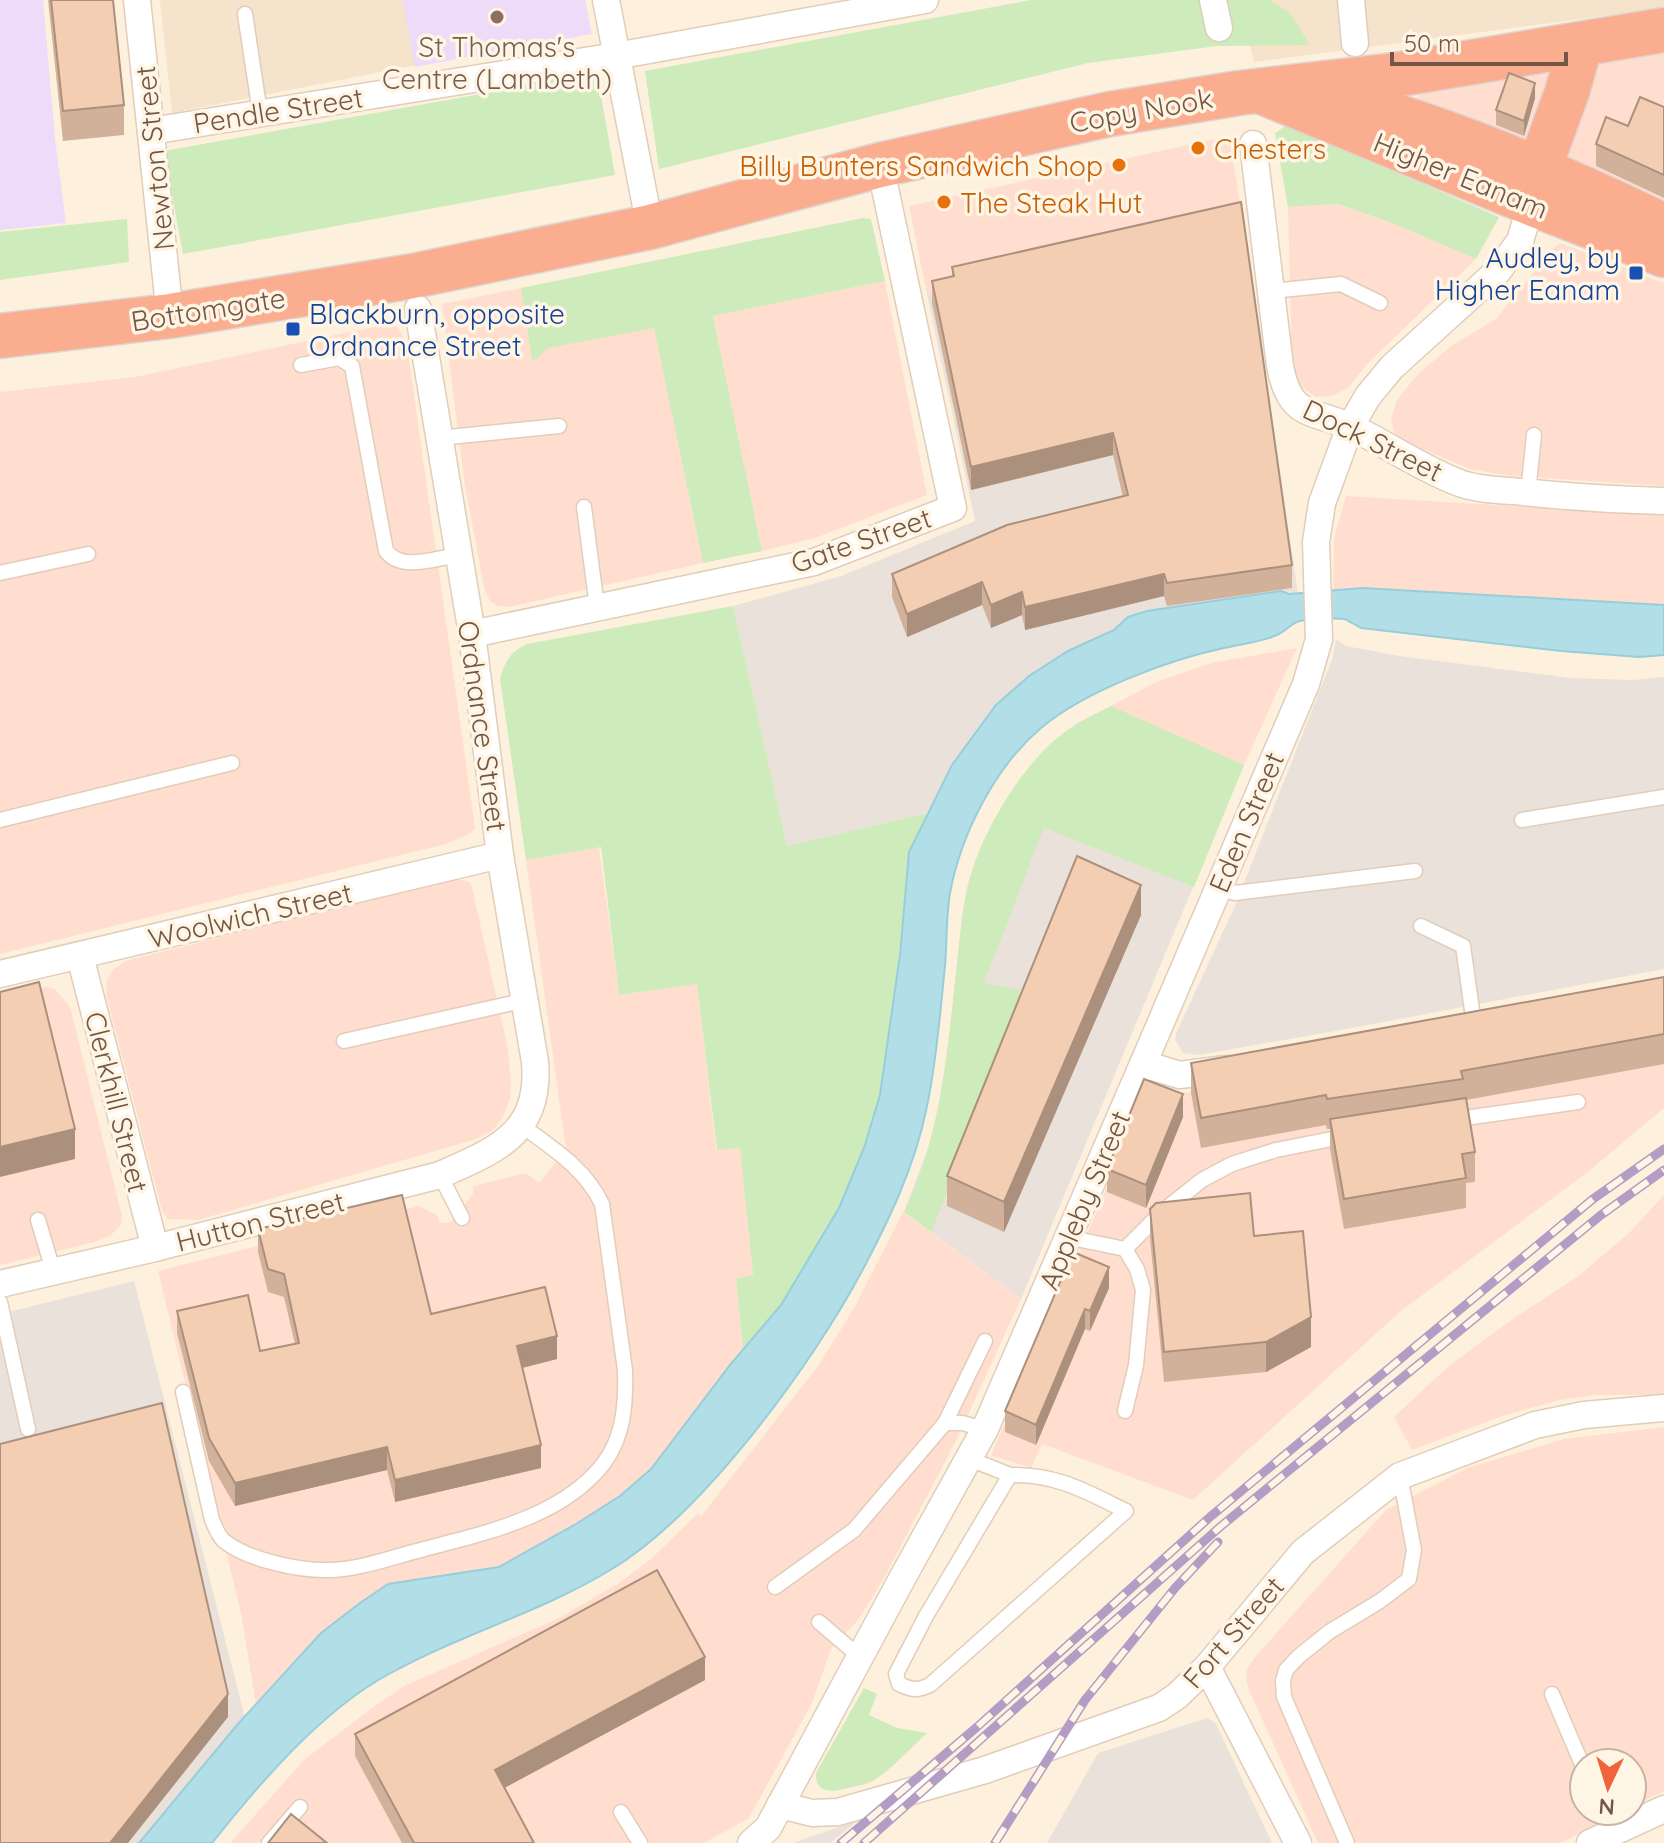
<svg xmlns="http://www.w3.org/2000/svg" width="1664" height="1843" viewBox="0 0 1664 1843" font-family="Quicksand,sans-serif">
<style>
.residential{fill:#f5e3cb}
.commercial{fill:#ffded0}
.industrial{fill:#eae2da}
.education{fill:#eedaf9}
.green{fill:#ceebbc}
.water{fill:#b1dee7;stroke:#97ced9;stroke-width:2}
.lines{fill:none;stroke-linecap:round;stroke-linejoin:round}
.lane-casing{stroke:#e1cdb9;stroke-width:17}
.street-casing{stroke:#e1cdb9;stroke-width:29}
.highway-casing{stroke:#ddd6d2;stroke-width:47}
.lane{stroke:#fff;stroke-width:14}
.street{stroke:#fff;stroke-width:26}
.highway{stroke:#fbad90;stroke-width:44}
.rail-casing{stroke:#b39dc5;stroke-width:9}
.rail{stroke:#fff5e4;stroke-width:6;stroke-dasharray:18;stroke-linecap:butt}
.wall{fill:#d2b19a}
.shaded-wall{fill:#ab907d}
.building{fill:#f4ceb3;stroke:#ab907d;stroke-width:2}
.education-dot{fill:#8d6e63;stroke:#fff5e4;stroke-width:3}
.food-dot{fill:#e8710a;stroke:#fff5e4;stroke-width:3}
.transit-dot{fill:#1a4fb4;stroke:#fff5e4;stroke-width:3}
.labels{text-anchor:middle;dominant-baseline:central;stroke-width:7;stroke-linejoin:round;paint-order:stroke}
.education-label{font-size:28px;fill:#785e54;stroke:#fff5e4}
.street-label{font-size:28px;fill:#735645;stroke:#fff5e4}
.food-label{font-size:28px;fill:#c56008;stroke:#fff5e4;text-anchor:start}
.transit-label{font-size:28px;fill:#164399;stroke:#fff5e4;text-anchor:end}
</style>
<rect width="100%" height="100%" fill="#fdf1dd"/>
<!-- residential -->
<g class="residential">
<path d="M160,0H584L589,31L172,113Z"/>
<path d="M1240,0H1664V8L1254,62Z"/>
</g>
<!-- commercial -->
<g class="commercial">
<path d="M1664,53V205L1416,109L1420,93Z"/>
<path d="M1229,136L1243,219L927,294L909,206Z"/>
<path d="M1338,204L1392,223L1476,259L1368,363L1349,387L1332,396L1315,397L1295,381L1292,363L1288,207Z"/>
<path d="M1561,243L1664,283V486L1511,476L1470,469L1412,445L1394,434L1391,418L1397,400L1417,375L1451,346L1496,319L1553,248Z"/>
<path d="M885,281L927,495L815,538L762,551L713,316Z"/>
<path d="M521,288L532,361L549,348L654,327L703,563L509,607L497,606L490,601L485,591L465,486L442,304Z"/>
<path d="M388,324L398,328L407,345L475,828L470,834L446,844L0,954V392L135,377Z"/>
<path d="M1346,496L1664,515V605L1387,589L1362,588L1333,592L1334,538Z"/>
<path d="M1297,648L1244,765L1111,706L1156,682L1211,663Z"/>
<path d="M599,847L619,995L697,984L716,1149L740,1147L753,1275L736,1280L743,1350L651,1469L620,1496L576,1524L499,1567L439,1578L321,1633L256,1704L241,1613L158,1271L419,1206L437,1215L440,1223L451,1222L473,1194V1186L526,1173L539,1183L566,1150L526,860Z"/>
<path d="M462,880L471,883L508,1049L511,1082L510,1099L503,1117L492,1131L473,1140L198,1220L168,1219L162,1211L106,994L107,979L114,969L125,961L446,881Z"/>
<path d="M48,987L56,990L70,1007L122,1216L121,1225L110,1236L95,1242L0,1265V995L31,988Z"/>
<path d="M1664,1006V1108L1589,1171L1401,1311L1193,1500L1042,1444L1031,1468L991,1455L1145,1100Z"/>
<path d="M1664,1195V1395H1596L1560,1400L1502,1416L1412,1450L1394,1417L1450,1365L1514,1318L1577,1277L1628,1234Z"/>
<path d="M903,1212L1021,1299L958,1437L883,1580L858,1620L831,1649L812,1703L749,1818L704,1843H230L305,1759L375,1706L404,1686L559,1618L619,1583L651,1559L698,1513L701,1516L818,1366L854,1308Z"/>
<path d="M1664,1427V1791L1632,1807V1763H1584V1811H1624L1561,1843H1318L1249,1690L1246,1680L1247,1669L1255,1657L1386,1510L1467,1468L1564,1439Z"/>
</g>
<!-- industrial -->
<g class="industrial">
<path d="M1243,219L1298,594L1281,591L1147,611L1128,617L1114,630L1068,651L996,705L952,765L927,813L787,846L733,606L841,576L975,521L927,294Z"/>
<path d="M1336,639L1346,646L1400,656L1571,678L1633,680L1664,677V969L1352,1028L1199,1055L1183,1053L1175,1040L1177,1031L1234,908L1333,657Z"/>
<path d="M1111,706L1244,765L1021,1299L904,1212L934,1132L947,1060L962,915L968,883L986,837L1011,792L1051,743L1079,722Z"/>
<path d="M134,1281L246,1722L143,1843H0V1314Z"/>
<path d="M1207,1718L1215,1722L1272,1843H1047L1098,1753Z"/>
<path d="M857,1821L830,1843H794L801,1840Z"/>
</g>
<!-- education -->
<g class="education">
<path d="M0,0H43L55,139L66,223L0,230Z"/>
<path d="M403,0H585L592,34L415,67Z"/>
</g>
<!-- green -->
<g class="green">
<path d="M1031,0H1270L1290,13L1310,45L1217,46L1088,63L659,169L645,71Z"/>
<path d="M597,73L615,175L183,254L164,151Z"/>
<path d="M1287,125L1499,217L1476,259L1392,223L1338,204L1288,207L1275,133Z"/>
<path d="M863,218L871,219L885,281L713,316L762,551L703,563L654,328L549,348L532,362L521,288Z"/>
<path d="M127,219L129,262L0,280V232Z"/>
<path d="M733,606L787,846L927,813L909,852L892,1024L880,1095L864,1148L839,1208L781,1305L743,1350L736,1279L753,1275L740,1148L717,1150L697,984L619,995L601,847L526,860L500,679C505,661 510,652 527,644Z"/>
<path d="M1111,706L1244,765L1194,887L1044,828L984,983L1020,990L1019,1018L931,1232L904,1212C942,1134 947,1050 957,964C960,938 962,911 968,886C979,838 1014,779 1049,745C1067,728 1089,717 1111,706Z"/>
<path d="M864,1688L877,1694L869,1715L897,1728L927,1733C911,1748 894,1766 876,1779C869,1784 860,1785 852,1787C836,1791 815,1797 816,1773Z"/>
</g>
<!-- water -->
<path class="water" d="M1362,588L1664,605V655L1639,657L1561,651L1361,628C1359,627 1347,620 1345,619C1337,618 1307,619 1300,621C1291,623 1285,632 1277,635C1261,642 1241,644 1224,648C1168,660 1085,691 1041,728C995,767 961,834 950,893C946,917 947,942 945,966C940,1014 936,1064 926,1111C914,1168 889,1220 862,1271C812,1365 703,1514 612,1569C542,1612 461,1634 389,1674C322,1710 259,1784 212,1843H139L237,1725L321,1633L360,1603L388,1584L499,1567L576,1524L620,1496L651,1469L730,1365L781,1305L839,1208L864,1148L880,1095L900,955L909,852L952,765L996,705L1029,676L1068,651L1114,630L1128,617L1147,611L1281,591L1289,594Z"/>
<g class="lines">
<!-- lane casing -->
<g class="lane-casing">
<g id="lane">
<path d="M245,14L260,113"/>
<path d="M1272,291L1341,284L1380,303"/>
<path d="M301,365L339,358L352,366L386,551C402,572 435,558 459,555"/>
<path d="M439,438L559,426"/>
<path d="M1528,493L1534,435"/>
<path d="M584,507L597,607"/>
<path d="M0,573L88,554"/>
<path d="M0,820L232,763"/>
<path d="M1522,820L1664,797"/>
<path d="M1218,888L1235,893L1415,871"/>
<path d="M1421,926L1463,946L1474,1024"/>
<path d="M344,1041L526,1000"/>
<path d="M1451,1120L1578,1102"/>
<path d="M440,1175L462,1218"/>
<path d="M38,1220L53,1270"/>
<path d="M1067,1237L1125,1249L1163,1211L1202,1180L1232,1164L1276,1150L1347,1136"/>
<path d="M1125,1249L1137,1269L1143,1290L1136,1365L1125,1411"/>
<path d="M0,1302L28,1429"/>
<path d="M183,1392L212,1520C215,1527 219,1537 224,1541C248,1560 300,1571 329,1570C356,1570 387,1559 413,1552C478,1534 560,1520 604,1463C624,1436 626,1403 625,1370L602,1204C585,1168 552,1148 521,1125"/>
<path d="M945,1423L985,1341"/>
<path d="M970,1459L1010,1475L926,1616L896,1674L899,1684C912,1690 917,1691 930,1685L1126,1511C1085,1491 1057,1474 1010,1475"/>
<path d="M775,1587L854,1530L945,1423H962L985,1429"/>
<path d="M819,1622L860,1657"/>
<path d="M1552,1694L1584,1769"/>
<path d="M1602,1811L1612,1833"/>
<path d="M621,1812L640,1843"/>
<path d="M269,1843L300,1807"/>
<path d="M1347,1843L1284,1697L1283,1681L1286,1670L1298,1657L1329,1632L1380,1601L1409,1579L1414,1550L1400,1476"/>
</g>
</g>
<!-- street casing -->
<g class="street-casing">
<g id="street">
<path d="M137,0L170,316"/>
<path d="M606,0L650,227"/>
<path d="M1213,0L1219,28"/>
<path d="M1351,0L1355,43"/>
<path d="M151,131L616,56L925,0"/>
<path d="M1253,144L1280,366C1290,420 1313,409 1353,428C1388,445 1421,468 1457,482C1476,490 1502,490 1523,492C1570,497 1617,500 1664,501"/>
<path d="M472,634L814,562L953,508L880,165"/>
<path d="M80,956L155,1248"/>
<path d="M0,974L500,855"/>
<path d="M1143,1064L1306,684L1319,639L1316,542L1322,503L1350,427L1368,396L1392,367L1498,271L1520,241L1535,191"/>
<path d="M0,1284L155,1248L440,1175C496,1150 541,1134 535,1062L500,855L472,634L418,309"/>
<path d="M1207,1667L1298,1843"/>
<path d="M780,1805L812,1813L838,1812L985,1770L1159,1708L1177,1696L1207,1667L1303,1552L1400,1476L1535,1425L1584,1415L1664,1408"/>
<path d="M751,1843L768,1828L904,1575L985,1429L1143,1064L1180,1075L1226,1069"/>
<path d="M1590,1843L1664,1809"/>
</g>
</g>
<!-- highway casing -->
<g class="highway-casing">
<g id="highway">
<path d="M1262,92L1533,204L1664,255"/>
<path d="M1336,98C1449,129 1559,175 1664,226"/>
<path d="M1539,169L1567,92L1580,46"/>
<path d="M0,336L170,316L413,276L650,227L880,165L1110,114L1239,93L1395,75L1664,30"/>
</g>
</g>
<!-- lane -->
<use href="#lane" class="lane"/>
<!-- street -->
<use href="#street" class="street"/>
<!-- highway -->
<use href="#highway" class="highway"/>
<!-- rail casing -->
<g class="rail-casing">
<g id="rail">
<path d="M841,1843L977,1727L1210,1517L1593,1199L1664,1149"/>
<path d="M864,1843L1220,1527L1601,1215L1664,1170"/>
<path d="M995,1843L1085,1700L1175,1588L1218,1542"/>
</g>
</g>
<!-- rail -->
<use href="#rail" class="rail"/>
</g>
<!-- wall -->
<g class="wall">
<path d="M48,0H113L124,105V135L63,141Z"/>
<path d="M1535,98L1524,136L1496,125V110Z"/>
<path d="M1664,107V198L1596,166V144Z"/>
<path d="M952,267L1292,565V588L1167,606L1164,596L1025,630L1022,615L991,628L982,605L907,637L892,597V574L1123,497L1113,455L971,490L932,303V281L952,276Z"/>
<path d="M1141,915L1004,1232L947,1206V1176Z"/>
<path d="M1664,977V1064L1466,1100L1475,1152V1182L1466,1183V1208L1344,1229L1330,1149V1129H1327L1326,1125L1201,1148L1191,1093V1063Z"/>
<path d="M1183,1117L1146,1208L1107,1192V1169Z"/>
<path d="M1150,1209L1254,1236L1311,1347L1266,1372L1164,1382L1150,1239Z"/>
<path d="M258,1229L431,1314L557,1359L523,1368L541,1468L395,1502L387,1470L235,1506L209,1461L177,1333V1311L260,1351L295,1344L284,1297L268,1292L258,1252Z"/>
<path d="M1073,1252L1109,1288L1090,1331L1085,1329L1036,1445L1005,1432V1411Z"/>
<path d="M705,1680L504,1788L534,1843H402L355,1756V1734Z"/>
</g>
<!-- shaded-wall -->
<g class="shaded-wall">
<path d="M1535,83V98L1524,136V121Z"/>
<path d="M1113,433V455L971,490V467Z"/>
<path d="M1164,574V596L1025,630V607Z"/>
<path d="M982,582V605L907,637V614Z"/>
<path d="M1022,592V615L991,628V605Z"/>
<path d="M1141,885V915L1004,1232V1202Z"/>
<path d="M1183,1094V1117L1146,1208V1185Z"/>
<path d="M75,1129V1159L0,1177V1147Z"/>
<path d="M1109,1267V1288L1090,1331V1311Z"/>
<path d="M1085,1309V1329L1036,1445V1425Z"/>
<path d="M1311,1317V1347L1266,1372V1342Z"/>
<path d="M557,1336V1359L517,1369V1346Z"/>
<path d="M541,1445V1468L395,1502V1480Z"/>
<path d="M387,1447V1470L235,1506V1483Z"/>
<path d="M705,1657V1680L495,1793V1770Z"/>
<path d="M228,1694V1717L128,1843H110Z"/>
</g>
<!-- building -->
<g class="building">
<path d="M51,0H113L124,105L63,111Z"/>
<path d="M1509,73L1535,83L1524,121L1496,110Z"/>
<path d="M1640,97L1664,107V175L1596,144L1606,117L1628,126Z"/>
<path d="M1241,202L1292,565L1167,583L1164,574L1025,607L1022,592L991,605L982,582L907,614L892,574L1007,525L1128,495L1113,433L971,467L932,281L954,276L952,267Z"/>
<path d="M1077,856L1141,885L1004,1202L947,1176Z"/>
<path d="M1664,977V1034L1461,1071L1463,1079L1327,1099L1326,1095L1201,1118L1191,1063Z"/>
<path d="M39,982L75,1129L0,1147V992Z"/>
<path d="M1144,1079L1183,1094L1146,1185L1107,1169Z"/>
<path d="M1466,1098L1475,1152L1462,1154L1466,1178L1344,1199L1330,1119Z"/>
<path d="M1250,1193L1254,1236L1303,1231L1311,1317L1266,1342L1164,1352L1150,1209L1156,1203Z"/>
<path d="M402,1195L431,1314L545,1287L557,1336L517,1346L541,1445L395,1480L387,1447L235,1483L209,1438L177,1311L248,1295L260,1351L299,1343L284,1274L268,1269L258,1229Z"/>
<path d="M1073,1252L1109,1267L1090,1311L1085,1309L1036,1425L1005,1411Z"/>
<path d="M162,1403L228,1694L110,1843H0V1444Z"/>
<path d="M657,1570L705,1657L495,1770L534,1843H414L355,1734Z"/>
<path d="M291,1814L327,1843H268Z"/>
</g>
<!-- markers -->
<circle class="education-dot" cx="497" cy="17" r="8"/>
<g class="food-dot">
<circle cx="1198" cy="148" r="8"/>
<circle cx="1119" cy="165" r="8"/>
<circle cx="944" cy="202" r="8"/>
</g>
<g class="transit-dot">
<rect x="1628" y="265" width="16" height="16" rx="4"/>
<rect x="285" y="321" width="16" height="16" rx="4"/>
</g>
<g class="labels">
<!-- education labels -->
<g class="education-label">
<text x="497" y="46">St Thomas's<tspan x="497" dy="32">Centre (Lambeth)</tspan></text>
</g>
<!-- street labels -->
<g class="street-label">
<text transform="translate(278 110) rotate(-9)">Pendle Street</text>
<text transform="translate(1141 110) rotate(-10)">Copy Nook</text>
<text transform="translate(154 158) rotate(-96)">Newton Street</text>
<text transform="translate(1461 175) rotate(22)">Higher Eanam</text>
<text transform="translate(208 309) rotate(-9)">Bottomgate</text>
<text transform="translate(1373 440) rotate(26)">Dock Street</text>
<text transform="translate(861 540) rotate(-19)">Gate Street</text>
<text transform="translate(483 726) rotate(82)">Ordnance Street</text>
<text transform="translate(1246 822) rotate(-67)">Eden Street</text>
<text transform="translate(250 915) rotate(-13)">Woolwich Street</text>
<text transform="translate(117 1102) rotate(76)">Clerkhill Street</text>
<text transform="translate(1084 1200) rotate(-67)">Appleby Street</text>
<text transform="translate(260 1221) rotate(-14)">Hutton Street</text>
<text transform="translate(1233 1632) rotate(-49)">Fort Street</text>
</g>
<!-- food labels -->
<g class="food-label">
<text x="1214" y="148">Chesters</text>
<text x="1103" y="165" text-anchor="end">Billy Bunters Sandwich Shop</text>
<text x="960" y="202">The Steak Hut</text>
</g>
<!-- transit labels -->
<g class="transit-label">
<text x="1620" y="257">Audley, by<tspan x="1620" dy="32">Higher Eanam</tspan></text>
<text x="309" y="313" text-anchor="start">Blackburn, opposite<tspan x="309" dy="32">Ordnance Street</tspan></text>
</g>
</g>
<!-- north arrow -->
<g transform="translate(1608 1787) rotate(184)"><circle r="38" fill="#fff5e4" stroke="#c7b5a4" stroke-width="2"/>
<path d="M0-6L14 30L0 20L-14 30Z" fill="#ef653b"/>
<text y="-12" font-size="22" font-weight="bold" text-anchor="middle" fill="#735645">N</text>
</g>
<!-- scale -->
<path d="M1392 52v12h174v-12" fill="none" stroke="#735645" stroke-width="4"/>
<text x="1404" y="52" font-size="24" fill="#735645" stroke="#fff5e4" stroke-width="6" paint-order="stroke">50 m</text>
</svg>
